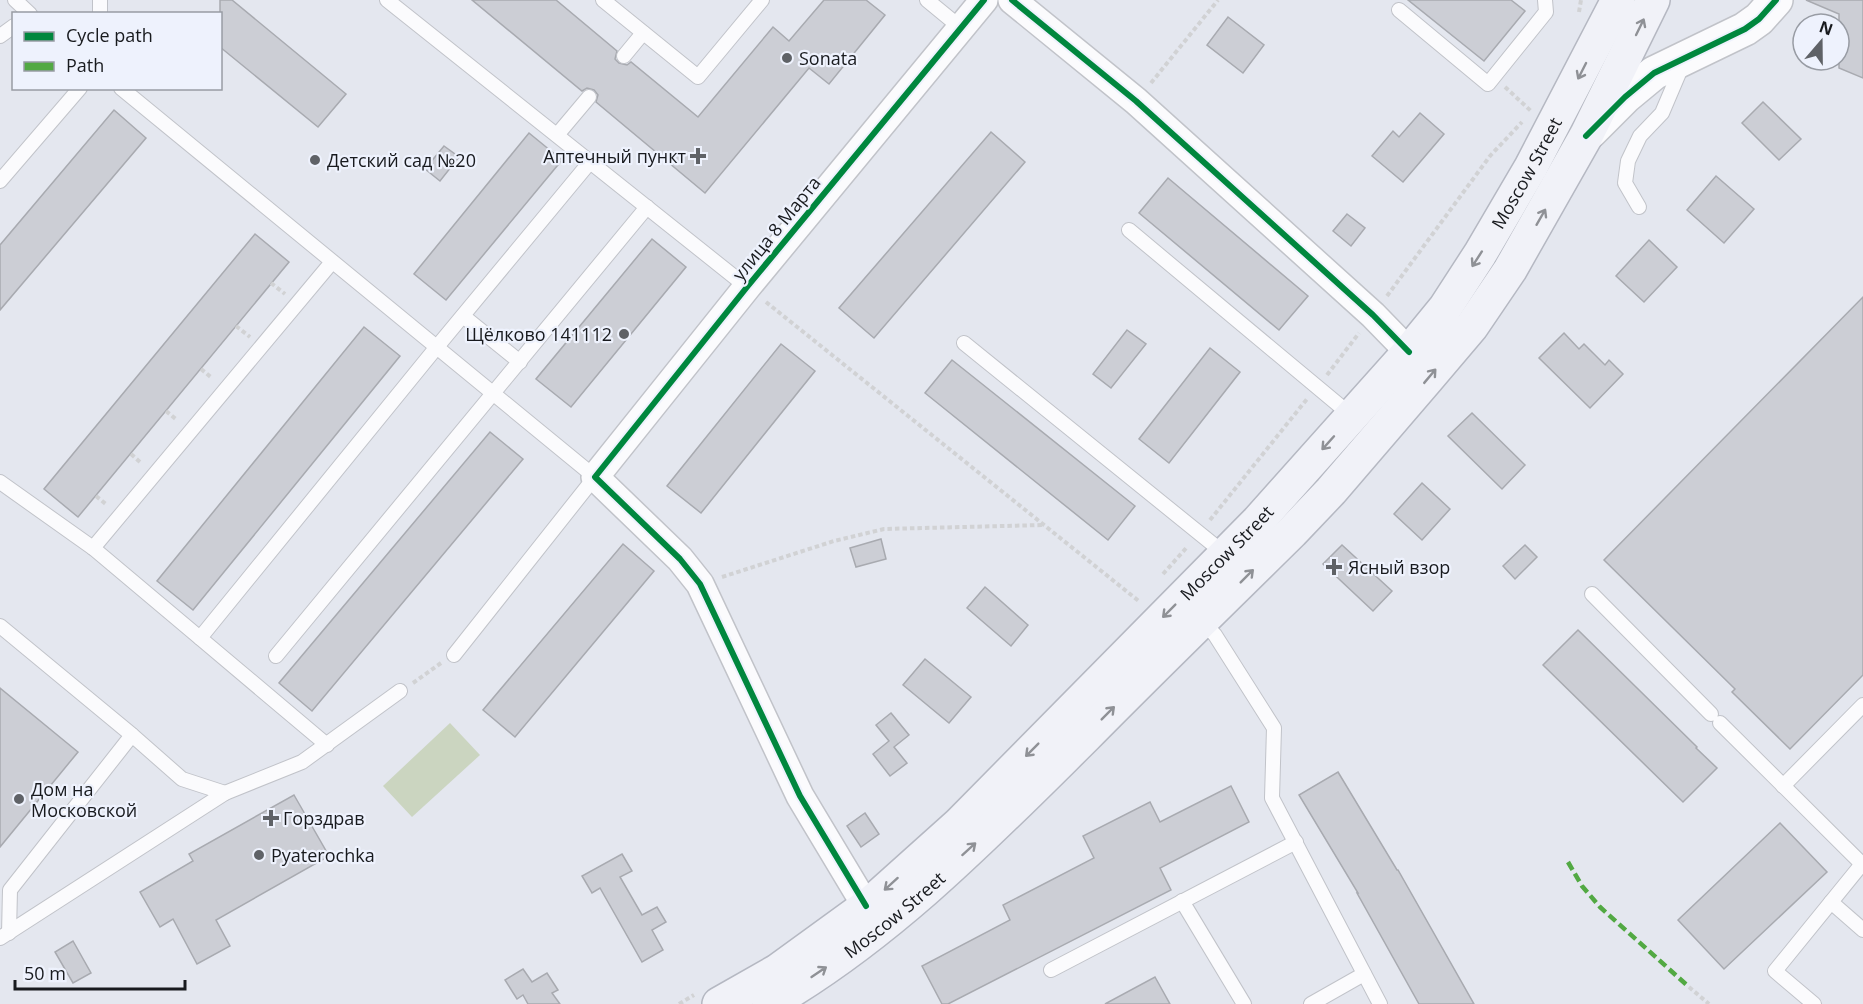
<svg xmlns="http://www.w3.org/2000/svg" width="1863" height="1004" viewBox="0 0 1863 1004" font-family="'Open Sans',sans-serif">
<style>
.green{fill:#cbd5c0}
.building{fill:#ccced5;stroke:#a8aab0;stroke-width:1.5}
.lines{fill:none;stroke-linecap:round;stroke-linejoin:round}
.lane-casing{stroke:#c1c3c9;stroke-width:16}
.street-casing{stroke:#c1c3c9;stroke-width:30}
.secondary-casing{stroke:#c1c3c9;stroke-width:36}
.primary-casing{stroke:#b5b8c2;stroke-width:36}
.path{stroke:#d1d2d4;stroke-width:4;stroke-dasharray:4.5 3;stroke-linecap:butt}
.lane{stroke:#fbfbfd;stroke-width:14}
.street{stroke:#fbfbfd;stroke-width:27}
.secondary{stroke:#fbfbfd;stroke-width:33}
.primary{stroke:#f1f2f8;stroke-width:33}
.quiet{stroke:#52a943;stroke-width:4.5;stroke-dasharray:9 4.5;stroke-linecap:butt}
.cycleway-casing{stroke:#eef2fd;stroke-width:10}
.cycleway{stroke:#00873e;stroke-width:6}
.oneway{stroke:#8f9196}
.poi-dot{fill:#5f6267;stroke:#eef2fd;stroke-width:2}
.labels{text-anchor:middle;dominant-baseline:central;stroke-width:4.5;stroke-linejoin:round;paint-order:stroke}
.poi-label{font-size:18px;fill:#181a1e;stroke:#eef2fd;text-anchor:start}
.street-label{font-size:18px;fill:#181a1e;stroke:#eef2fd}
</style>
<rect width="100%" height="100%" fill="#e4e7ef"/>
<!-- green -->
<path class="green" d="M450,723L480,755L412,817L383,786Z"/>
<!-- building -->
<g class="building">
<path d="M220,0H232L346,94L318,127L220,47Z"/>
<path d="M472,0H556L617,51L615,59L619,63L627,65L631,62L698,117L773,27L789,41L824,0H866L885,15L829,84L809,68L705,193L596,102L598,95L594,90L587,88L582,91Z"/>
<path d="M1408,0H1511L1525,11L1484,61Z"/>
<path d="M1806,0H1863V78L1839,68V14Z"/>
<path d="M1228,17L1264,45L1243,73L1207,45Z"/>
<path d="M1763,102L1801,139L1779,160L1742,123Z"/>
<path d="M114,110L146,138L0,310V245Z"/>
<path d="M1420,113L1444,134L1403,182L1372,156L1393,131L1399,137Z"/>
<path d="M991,132L1025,162L874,338L839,308Z"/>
<path d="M529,133L562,160L446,300L414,274Z"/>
<path d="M444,146L459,157L440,181L425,169Z"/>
<path d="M1716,176L1754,209L1724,243L1687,210Z"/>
<path d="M1168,178L1308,296L1279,330L1139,213Z"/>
<path d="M1347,214L1365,228L1351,246L1333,231Z"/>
<path d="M255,234L289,262L78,517L44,489Z"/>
<path d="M652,239L686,267L571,407L536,379Z"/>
<path d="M1649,240L1677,267L1644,302L1616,276Z"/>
<path d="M1863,297V675L1790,749L1732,692L1735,689L1604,560Z"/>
<path d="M364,327L400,356L193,610L157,581Z"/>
<path d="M1127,330L1146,344L1111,388L1093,374Z"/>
<path d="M1564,333L1579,349L1584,344L1605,365L1609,360L1623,374L1590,408L1539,358Z"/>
<path d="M781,344L815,371L701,513L667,486Z"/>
<path d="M1210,348L1240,372L1169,463L1139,439Z"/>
<path d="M952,360L1135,506L1108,540L925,393Z"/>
<path d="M1472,413L1525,465L1502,489L1448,436Z"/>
<path d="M490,432L523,459L312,711L279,683Z"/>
<path d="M1422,483L1450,509L1422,540L1394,514Z"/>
<path d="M881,539L886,559L856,567L850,548Z"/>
<path d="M623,544L654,571L515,737L483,710Z"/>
<path d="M1342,545L1392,591L1373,611L1323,564Z"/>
<path d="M1525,545L1537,557L1515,579L1503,566Z"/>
<path d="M985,587L1028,625L1011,646L967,608Z"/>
<path d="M1578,630L1697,747L1696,748L1717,768L1683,802L1543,665Z"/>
<path d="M925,659L971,697L949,723L903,685Z"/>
<path d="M0,688L78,752L0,847Z"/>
<path d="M891,713L909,735L894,747L907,763L890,776L873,754L889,741L876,725Z"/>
<path d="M1338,772L1397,870H1398L1474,1004H1419L1357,893H1358L1299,795Z"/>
<path d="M1231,786L1249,822L1160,868L1171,890L948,1004H942L922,966L1010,920L1003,905L1094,858L1083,836L1150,802L1160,822Z"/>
<path d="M294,795L329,856L216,920L230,946L197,964L173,919L160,927L140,892L193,861L189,854Z"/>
<path d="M865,813L879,834L861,847L847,826Z"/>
<path d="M1780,823L1827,872L1724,969L1678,920Z"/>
<path d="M622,854L632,871L620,877L642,915L657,907L666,922L652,930L663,950L642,962L600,888L592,893L582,876Z"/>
<path d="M73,941L91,973L73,983L55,952Z"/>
<path d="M523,969L532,982L547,973L558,990L552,993L560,1004H528L523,995L517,999L505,980Z"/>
<path d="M1155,977L1170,1004H1105Z"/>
</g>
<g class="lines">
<!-- lane casing -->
<g class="lane-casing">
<g id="lane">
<path d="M15,0L30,14"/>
<path d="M387,0L747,287"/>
<path d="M603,0L698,77L762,0"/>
<path d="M927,0L961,28"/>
<path d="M1399,10L1488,84L1546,12L1545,0"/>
<path d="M100,14V0"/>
<path d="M0,36L14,26"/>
<path d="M624,56L643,33"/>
<path d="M121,88L595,477L454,655"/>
<path d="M557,135L589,97"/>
<path d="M0,181L80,88"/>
<path d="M1639,207L1625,183L1628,161L1640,136L1662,113L1682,66"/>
<path d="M1129,230L1352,416"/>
<path d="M463,316L520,362"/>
<path d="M964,343L1225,554"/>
<path d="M0,482L93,548L200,638"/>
<path d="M93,548L332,262"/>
<path d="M1592,594L1711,714"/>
<path d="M1202,621L1215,635L1274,728L1272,798L1380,1004"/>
<path d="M0,626L132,735L182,779L225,793"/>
<path d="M276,656L647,207"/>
<path d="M1720,723L1862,864L1775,971L1814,1004"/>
<path d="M327,745L200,638L436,348L590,162"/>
<path d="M1783,786L1863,705"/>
<path d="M1182,901L1244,1004"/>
<path d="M1831,902L1863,930"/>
<path d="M9,933L10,890L132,735"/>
<path d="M0,938L225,793L302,762L400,691"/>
<path d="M1051,970L1296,842"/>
<path d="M1311,1004L1364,974"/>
</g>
</g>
<!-- street casing -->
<g class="street-casing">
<g id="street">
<path d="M1012,0L1136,101L1373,315L1409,352"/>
<path d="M866,906L800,796L700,584L680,559L595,477L747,287L984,0"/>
</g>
</g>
<!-- secondary casing -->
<g class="secondary-casing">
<path id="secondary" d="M1590,132L1625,97L1654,73L1745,29L1759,19L1776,0"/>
</g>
<!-- primary casing -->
<g class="primary-casing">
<g id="primary">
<path id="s1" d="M719,1004L777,971L872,902L959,824L1258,521L1409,352L1445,308L1480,254L1531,167L1618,0"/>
<path id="s2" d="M769,1004C889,935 987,834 1085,737C1153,668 1223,600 1292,532L1331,491L1428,378L1472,326L1510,270L1586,136L1653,0"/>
</g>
</g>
<!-- path -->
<g class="path">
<path d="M1579,12L1581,0"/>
<path d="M1151,83L1218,0"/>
<path d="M1505,87L1531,111"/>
<path d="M271,283L285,294"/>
<path d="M1387,296L1490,156L1522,122"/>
<path d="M766,302L1140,602"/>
<path d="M236,326L250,337"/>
<path d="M201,369L212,378"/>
<path d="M1327,375L1359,333"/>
<path d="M166,411L177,420"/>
<path d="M131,454L141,463"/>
<path d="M96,496L107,505"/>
<path d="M1210,520L1307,399"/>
<path d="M1163,574L1188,546"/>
<path d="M722,577L834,541L884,529L1043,525"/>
<path d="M413,683L441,663"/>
<path d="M1689,987L1709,1004"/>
<path d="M679,1004L694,995"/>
</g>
<!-- lane -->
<use href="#lane" class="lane"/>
<!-- street -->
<use href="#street" class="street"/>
<!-- secondary -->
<use href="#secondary" class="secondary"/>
<!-- primary -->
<use href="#primary" class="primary"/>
<!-- quiet -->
<path class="quiet" d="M1568,862L1582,886L1600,907L1689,987"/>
<!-- cycleway casing -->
<g class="cycleway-casing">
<g id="cycleway">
<path d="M1012,0L1136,101L1373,315L1409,352"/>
<path d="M1586,136L1625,97L1654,73L1745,29L1759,19L1776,0"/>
<path d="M866,906L800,796L700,584L680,559L595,477L747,287L984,0"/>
</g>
</g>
<!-- cycleway -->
<use href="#cycleway" class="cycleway"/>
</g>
<!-- one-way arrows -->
<defs><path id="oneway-shaft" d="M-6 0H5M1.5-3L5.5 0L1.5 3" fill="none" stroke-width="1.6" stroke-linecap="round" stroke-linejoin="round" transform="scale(1.5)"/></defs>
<g class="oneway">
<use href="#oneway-shaft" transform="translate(1640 27) rotate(-64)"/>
<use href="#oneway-shaft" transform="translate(1582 71) rotate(117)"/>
<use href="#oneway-shaft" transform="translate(1541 217) rotate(-60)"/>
<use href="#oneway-shaft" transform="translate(1477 259) rotate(123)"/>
<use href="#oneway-shaft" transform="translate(1430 376) rotate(-50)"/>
<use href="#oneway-shaft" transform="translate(1328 443) rotate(132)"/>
<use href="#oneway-shaft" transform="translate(1247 576) rotate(-45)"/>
<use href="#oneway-shaft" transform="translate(1169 611) rotate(135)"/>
<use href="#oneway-shaft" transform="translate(1108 713) rotate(-45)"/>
<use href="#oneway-shaft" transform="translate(1032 750) rotate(135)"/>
<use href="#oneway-shaft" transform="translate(969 849) rotate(-42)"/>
<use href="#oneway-shaft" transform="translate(891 884) rotate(138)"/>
<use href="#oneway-shaft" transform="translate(819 972) rotate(-34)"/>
</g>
<!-- markers -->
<g class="poi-dot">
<circle cx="787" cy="58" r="6"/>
<path d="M695 147h6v6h6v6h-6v6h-6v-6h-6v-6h6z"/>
<circle cx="315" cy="160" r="6"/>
<circle cx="624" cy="334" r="6"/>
<path d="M1331 558h6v6h6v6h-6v6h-6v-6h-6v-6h6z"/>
<circle cx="19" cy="799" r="6"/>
<path d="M268 809h6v6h6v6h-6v6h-6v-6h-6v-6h6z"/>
<circle cx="259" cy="855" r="6"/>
</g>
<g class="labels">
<!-- poi labels -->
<g class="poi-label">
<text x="799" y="58">Sonata</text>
<text x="686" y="156" text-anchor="end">Аптечный пункт</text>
<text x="327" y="160">Детский сад №20</text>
<text x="612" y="334" text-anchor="end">Щёлково 141112</text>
<text x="1348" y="567">Ясный взор</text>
<text x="31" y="789">Дом на<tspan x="31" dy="21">Московской</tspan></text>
<text x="283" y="818">Горздрав</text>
<text x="271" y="855">Pyaterochka</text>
</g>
<!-- street labels -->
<g class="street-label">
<text stroke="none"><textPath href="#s1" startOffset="1168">Moscow Street</textPath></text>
<text transform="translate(776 228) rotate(-51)">улица 8 Марта</text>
<text stroke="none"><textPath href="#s1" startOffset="682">Moscow Street</textPath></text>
<text stroke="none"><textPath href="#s2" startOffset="154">Moscow Street</textPath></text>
</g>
</g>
<!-- legend -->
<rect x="12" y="12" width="210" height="78" fill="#eef2fd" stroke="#989ca4" stroke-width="1.5"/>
<rect x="24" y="32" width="30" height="9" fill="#00873e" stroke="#989ca4" stroke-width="1.5"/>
<text x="66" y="42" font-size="18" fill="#181a1e">Cycle path</text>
<rect x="24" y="62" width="30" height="9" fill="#52a943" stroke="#989ca4" stroke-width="1.5"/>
<text x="66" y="72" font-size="18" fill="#181a1e">Path</text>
<!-- north arrow -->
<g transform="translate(1821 42) rotate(20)"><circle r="28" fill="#eef2fd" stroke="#989ca4" stroke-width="1.5"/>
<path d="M0-4.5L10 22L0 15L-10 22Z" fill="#5f6267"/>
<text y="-9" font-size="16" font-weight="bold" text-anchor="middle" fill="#181a1e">N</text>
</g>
<!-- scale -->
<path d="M15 980v9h170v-9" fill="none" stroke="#181a1e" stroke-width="3"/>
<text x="24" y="980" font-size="18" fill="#181a1e" stroke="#eef2fd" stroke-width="4.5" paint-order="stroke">50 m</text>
</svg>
